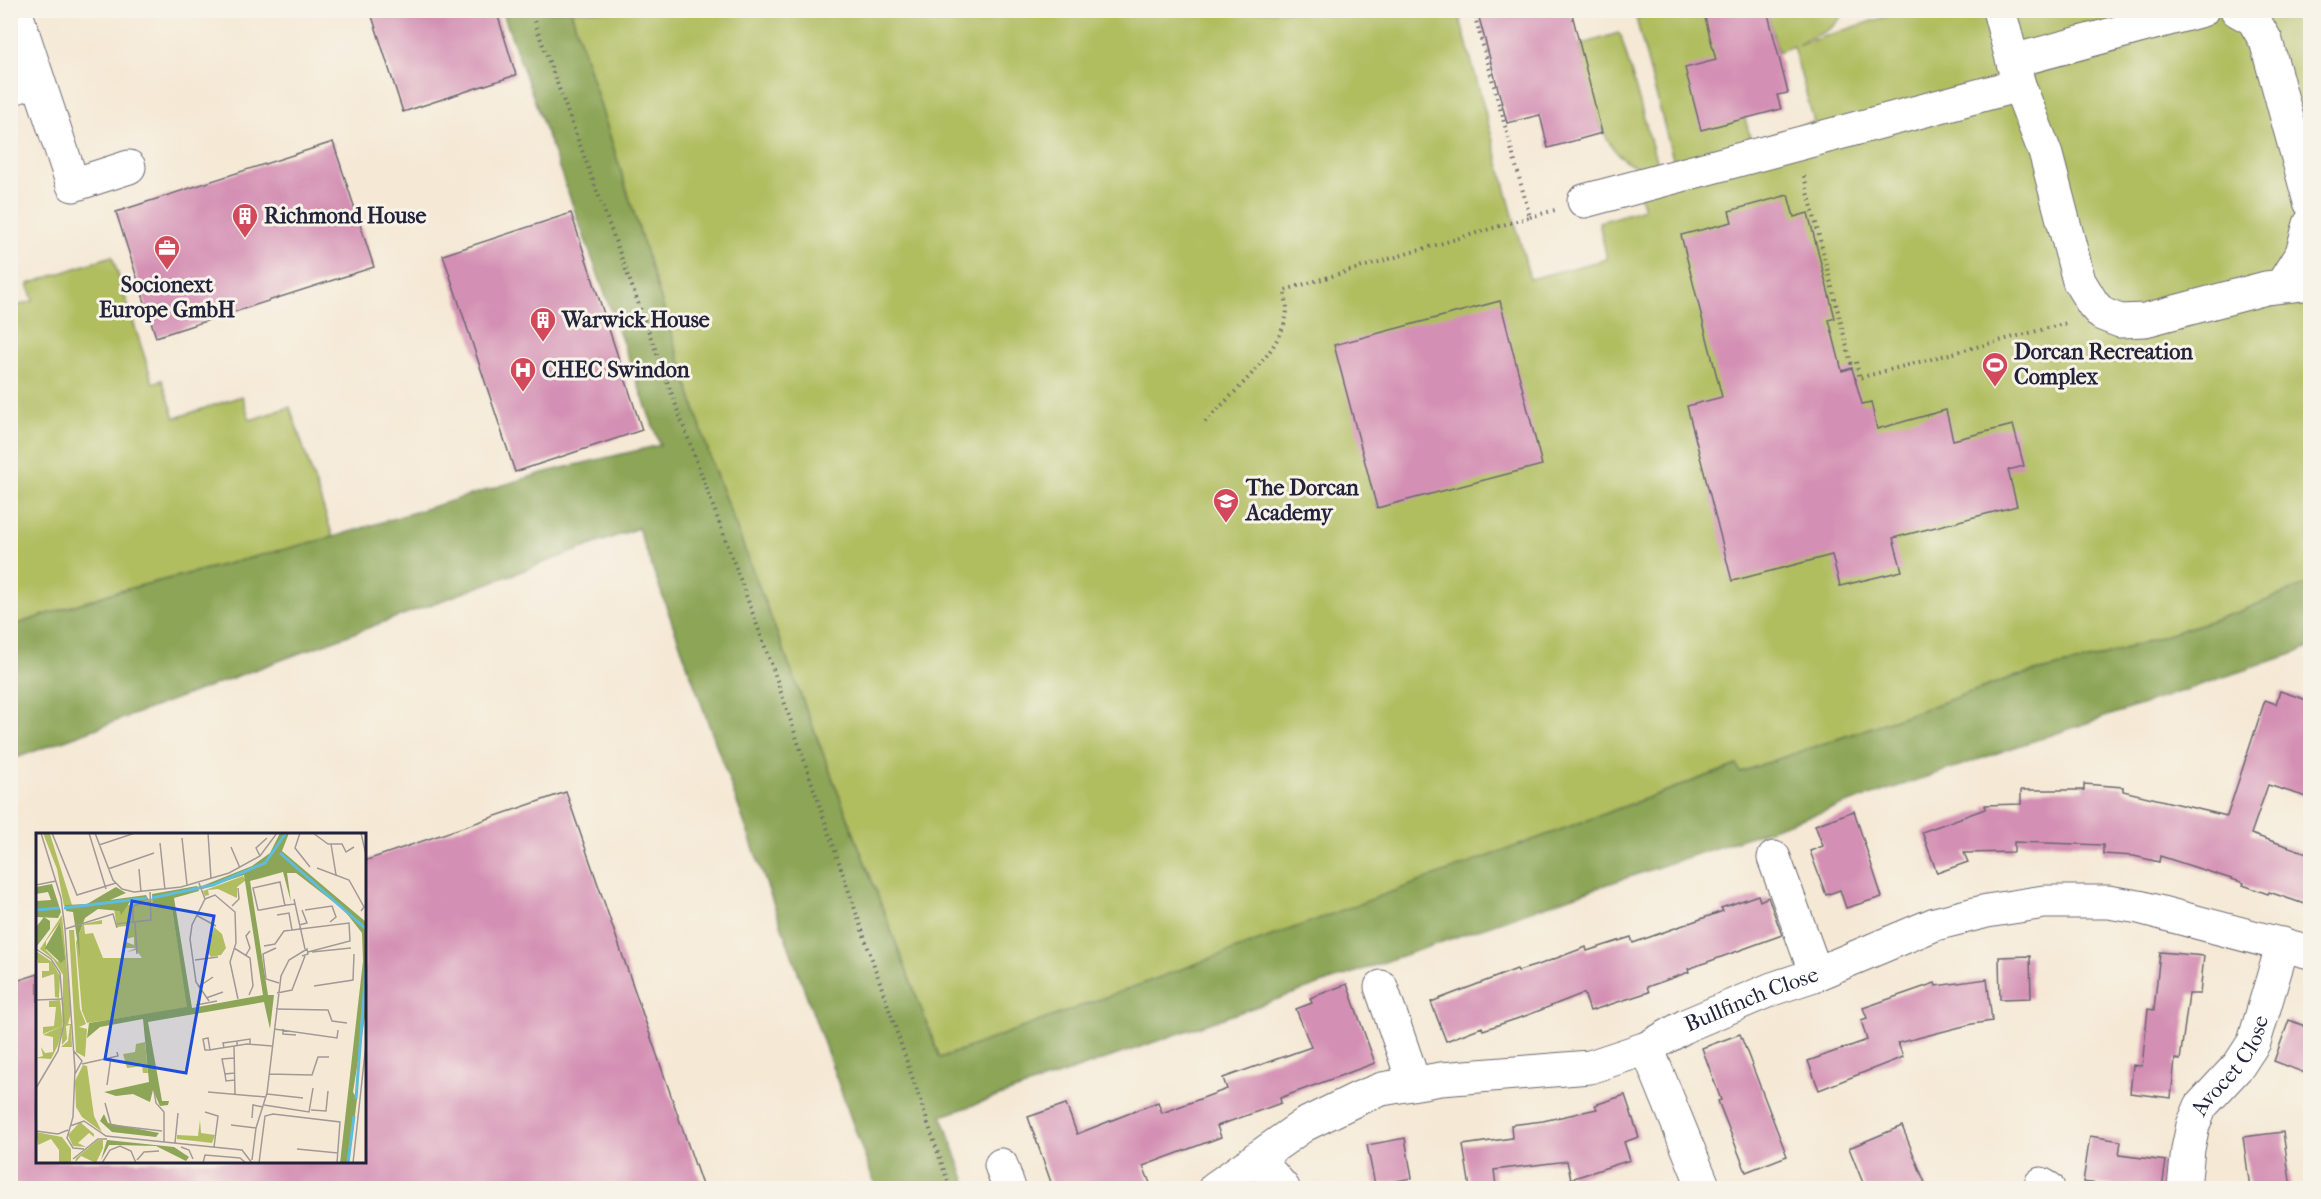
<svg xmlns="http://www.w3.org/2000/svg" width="2321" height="1199" viewBox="0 0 2321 1199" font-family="'IM FELL French Canon',serif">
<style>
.green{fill:#b0be61;stroke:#69704e;stroke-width:1.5}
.forest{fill:#8ca557;stroke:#576449;stroke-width:1.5}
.building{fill:#d490b4}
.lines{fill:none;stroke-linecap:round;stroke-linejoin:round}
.minor-casing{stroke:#6c6871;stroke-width:35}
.path{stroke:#6c6871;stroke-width:4;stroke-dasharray:1.5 4.5;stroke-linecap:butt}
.minor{stroke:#fff;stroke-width:33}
.labels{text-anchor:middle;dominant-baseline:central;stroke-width:6;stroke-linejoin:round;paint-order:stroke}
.poi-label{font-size:22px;font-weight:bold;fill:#22223b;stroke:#f7f3e8;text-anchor:start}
.street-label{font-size:22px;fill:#22223b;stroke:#f7f3e8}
.inset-river{fill:none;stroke:#5fbcdd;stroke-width:3}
.inset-road{fill:none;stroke:#a19997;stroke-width:1.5}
.view{fill:#1d4ed8;fill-opacity:0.15;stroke:#1d4ed8;stroke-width:3}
.inset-edge{fill:none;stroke:#22223b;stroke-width:3}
</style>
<rect width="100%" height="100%" fill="#f7f3e8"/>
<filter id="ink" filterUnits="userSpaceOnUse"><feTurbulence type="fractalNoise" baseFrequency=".0167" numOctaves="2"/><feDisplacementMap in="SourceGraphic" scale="12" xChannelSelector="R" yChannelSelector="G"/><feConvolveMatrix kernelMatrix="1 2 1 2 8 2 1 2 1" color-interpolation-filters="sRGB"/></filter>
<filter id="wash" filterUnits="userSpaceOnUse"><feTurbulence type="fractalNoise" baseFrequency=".008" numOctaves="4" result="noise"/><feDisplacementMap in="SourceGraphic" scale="24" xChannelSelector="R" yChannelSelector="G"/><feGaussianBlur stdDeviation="1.35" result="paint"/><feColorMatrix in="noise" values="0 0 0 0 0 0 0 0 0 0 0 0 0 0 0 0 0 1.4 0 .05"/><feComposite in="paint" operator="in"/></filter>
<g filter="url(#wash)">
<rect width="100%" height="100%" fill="#f5e9d5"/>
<!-- green -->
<g class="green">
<path d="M1703,10L1706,21L1719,18L1751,141L1814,122L1793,46L1778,52L1767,11H1845C1832,35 1817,32 1798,45L1903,11H2310V583L2238,612L2093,659L2013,677L1893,720L1739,773L1737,765L940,1058L713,467L571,11H1458L1530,279L1607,259L1599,222L1644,209L1634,175L1648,169C1597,164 1590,85 1580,45L1618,33L1621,36L1658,168L1674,163L1636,18L1670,11Z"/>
<path d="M112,256L153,383L162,380L175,418L242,396L250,420L290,407L333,537L112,593L11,626L10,308L33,301L28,284Z"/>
</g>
<!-- forest -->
<path class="forest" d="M502,11H571L713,467L940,1058L1737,765L1740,772L1893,720L2013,677L2093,659L2238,612L2310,583V648L1611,883L942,1116L968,1188H876L638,528L11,760V626L112,593L333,537L546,472L660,445Z"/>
<g id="blocks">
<!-- building -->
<g class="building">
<path d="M370,10H496L516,75L403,112Z"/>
<path d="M1477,10H1571L1602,133L1548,148L1540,115L1507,123Z"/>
<path d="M1703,10H1767L1788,93L1777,95L1781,109L1701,130L1685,68L1716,60Z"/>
<path d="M333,142L374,267L156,337L116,212Z"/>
<path d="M1788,195L1794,217L1808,213L1835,318L1829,320L1842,371L1852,368L1862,404L1871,402L1877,429L1946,410L1953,440L2013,425L2024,466L2008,470L2017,506L1893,538L1902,571L1840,586L1832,555L1732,581L1687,406L1722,397L1681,235L1732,222L1729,211Z"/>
<path d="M571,213L642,430L515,472L443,255Z"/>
<path d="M1500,301L1542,465L1377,508L1334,345Z"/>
<path d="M2280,691L2310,701V798L2268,785L2251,834L2310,854V906L2269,892L2268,894L2243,885L2244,883L2160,856L2159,862L2134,856L2103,854V845L2014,842V852L1964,853L1968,862L1937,873L1922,832L1985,809V805L2021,804V790H2084V784L2123,787V791L2227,816L2265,700L2276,704Z"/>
<path d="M566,792L703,1188H10V983L38,974V1161H364V861Z"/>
<path d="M1854,811L1882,897L1846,908L1840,890L1826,895L1810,851L1823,846L1815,825Z"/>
<path d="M1758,895L1760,901L1768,897L1782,935L1688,969L1689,972L1647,987L1649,992L1590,1011L1584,993L1528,1015L1483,1030L1482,1027L1446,1041L1431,1002L1517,969L1518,971L1541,964L1586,947L1587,951L1631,937L1633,943L1723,911L1721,908Z"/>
<path d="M2160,952L2204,956L2200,994H2189L2180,1060L2175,1059L2171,1098L2130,1093L2133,1065L2142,1066L2148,1009L2154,1010Z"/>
<path d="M2030,956L2031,998L2000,999L1999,957Z"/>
<path d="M1987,979L1992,1021L1972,1024L1898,1043L1903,1057L1819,1090L1808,1061L1867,1040L1861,1020L1867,1018L1863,1008L1935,983L1936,986Z"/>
<path d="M1347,984L1375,1063L1280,1098L1281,1103L1217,1126L1221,1137L1143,1166L1152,1188H1053L1028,1117L1066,1104L1077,1134L1158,1102L1162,1113L1227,1089L1223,1078L1311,1047L1296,1009L1312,1003L1310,998Z"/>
<path d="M2289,1020L2310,1028V1075L2274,1061Z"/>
<path d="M1740,1034L1787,1156L1746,1172L1718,1101L1721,1100L1702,1048Z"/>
<path d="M1625,1095L1639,1137L1624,1142L1630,1160L1571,1179L1567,1161L1494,1170L1496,1186L1470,1188L1463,1145L1512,1138L1511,1125L1543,1121L1597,1109L1595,1105Z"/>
<path d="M1902,1126L1927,1188H1865L1849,1148Z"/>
<path d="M2283,1132L2291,1188H2250L2243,1137Z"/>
<path d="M2090,1136L2121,1141L2119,1155L2166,1161L2162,1188H2131L2083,1182Z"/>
<path d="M1405,1138L1412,1178L1375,1185L1367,1145Z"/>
</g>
</g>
</g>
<g filter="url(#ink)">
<use href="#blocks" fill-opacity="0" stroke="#6c6871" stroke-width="1.5"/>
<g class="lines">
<!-- minor casing -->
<g class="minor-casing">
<g id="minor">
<path d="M15,10L73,185L129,167"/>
<path d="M1999,10L2019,85L2046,155L2079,281L2093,304L2102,314L2120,321L2145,320L2266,288L2310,283"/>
<path d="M2237,10L2253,19L2266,41L2310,202"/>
<path d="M2013,61L2202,10"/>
<path d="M10,89L37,80"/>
<path d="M1584,201L2019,85"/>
<path d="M2282,285L2302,253L2310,224"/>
<path d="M1774,858L1816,974"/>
<path d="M1381,987L1414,1083"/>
<path d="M1647,1048L1704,1188"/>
<path d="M1257,1158L1283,1188"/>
<path d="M1001,1165L1009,1188"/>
<path d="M2041,1184L2048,1188"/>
<path id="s1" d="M1215,1188L1304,1125L1359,1098L1382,1089L1441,1079L1590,1067L1647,1048L1687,1025L1772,989L1811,976L1935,924L1987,911L2044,902H2108L2139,907L2310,952"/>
<path id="s2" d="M2184,1188L2188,1149L2193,1125L2201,1106L2239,1065L2254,1042L2283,944"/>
</g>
</g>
<!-- path -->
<g class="path">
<path d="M530,10L771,663L950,1188"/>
<path d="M1804,176L1850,359L1851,363L1856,362L1860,378"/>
<path d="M1530,217L1555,210"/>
<path d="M1855,379L2067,323"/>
<path d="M1205,422C1231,395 1286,347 1287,309C1287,303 1285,296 1285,290L1530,217L1475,17L1479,18"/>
</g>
<!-- minor -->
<use href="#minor" class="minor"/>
</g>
</g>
<!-- icons -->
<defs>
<g id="building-pin" transform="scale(1.35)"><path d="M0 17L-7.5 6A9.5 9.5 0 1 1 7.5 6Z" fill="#d1495b" stroke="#f7f3e8"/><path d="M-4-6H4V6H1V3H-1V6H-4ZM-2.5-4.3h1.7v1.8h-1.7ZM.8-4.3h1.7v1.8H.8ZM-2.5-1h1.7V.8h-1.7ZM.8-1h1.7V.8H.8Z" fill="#fff"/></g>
<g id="office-pin" transform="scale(1.35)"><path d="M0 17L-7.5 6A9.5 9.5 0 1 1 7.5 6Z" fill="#d1495b" stroke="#f7f3e8"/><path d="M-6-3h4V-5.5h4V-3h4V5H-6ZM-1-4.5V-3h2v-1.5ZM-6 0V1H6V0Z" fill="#fff"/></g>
<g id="stadium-pin" transform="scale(1.35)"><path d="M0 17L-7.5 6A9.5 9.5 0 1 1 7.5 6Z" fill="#d1495b" stroke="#f7f3e8"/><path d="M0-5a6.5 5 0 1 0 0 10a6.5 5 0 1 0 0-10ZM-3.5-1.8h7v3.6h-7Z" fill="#fff"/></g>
<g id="hospital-pin" transform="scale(1.35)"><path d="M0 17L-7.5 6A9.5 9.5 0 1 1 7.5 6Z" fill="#d1495b" stroke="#f7f3e8"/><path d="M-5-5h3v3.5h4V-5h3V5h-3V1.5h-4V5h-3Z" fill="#fff"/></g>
<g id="school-pin" transform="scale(1.35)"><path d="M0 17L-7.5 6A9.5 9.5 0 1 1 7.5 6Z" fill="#d1495b" stroke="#f7f3e8"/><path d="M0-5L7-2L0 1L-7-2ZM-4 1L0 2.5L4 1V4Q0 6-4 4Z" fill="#fff"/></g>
</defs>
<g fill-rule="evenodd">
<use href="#building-pin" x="245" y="216"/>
<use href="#office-pin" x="167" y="248"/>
<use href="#building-pin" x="543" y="320"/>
<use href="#stadium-pin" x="1995" y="365"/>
<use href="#hospital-pin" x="523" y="370"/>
<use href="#school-pin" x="1226" y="501"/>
</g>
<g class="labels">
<!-- poi labels -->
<g class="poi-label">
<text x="264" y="216">Richmond House</text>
<text x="167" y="285" text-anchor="middle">Socionext<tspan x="167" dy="25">Europe GmbH</tspan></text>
<text x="562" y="320">Warwick House</text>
<text x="2014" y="352">Dorcan Recreation<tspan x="2014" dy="25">Complex</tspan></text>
<text x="542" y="370">CHEC Swindon</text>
<text x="1246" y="488">The Dorcan<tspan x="1246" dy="25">Academy</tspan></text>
</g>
<!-- street labels -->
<g class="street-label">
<text stroke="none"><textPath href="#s1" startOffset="580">Bullfinch Close</textPath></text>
<text stroke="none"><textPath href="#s2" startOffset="135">Avocet Close</textPath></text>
</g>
</g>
<!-- overview -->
<g transform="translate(36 833)">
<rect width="330" height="330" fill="#f5e9d5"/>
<path d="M7,0L14,1L36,72L28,73L21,36ZM207,43L210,47L201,54V65L182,56L172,57L173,62L169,63L167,58ZM117,65L118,70L136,76L152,175L51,190L46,178L40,109L47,91L66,87V91L48,92L49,101L57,100L67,125H106L100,117L91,119L100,115H89L90,109L98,112V104L90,106L91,93L81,94L78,76ZM26,82L35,180L32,191H35L36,214H25L32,208L34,192L30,193L31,206L26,212L27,142L17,126L4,116ZM24,89L27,120L22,129L10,117V108ZM178,94L186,101L190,115L185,122L175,124L172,120ZM33,97H38L44,176L50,191L43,194L51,196L49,224L40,219ZM0,118L16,129L24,143L23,165L19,164L18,141L6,145V138H13V130H2ZM24,167L27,194L22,212L15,226L0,225L7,223L5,214L9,220L17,219V204L7,202L26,193L7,201V194L18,193L20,174H13V168ZM109,209L112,240H107L106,233L91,235L87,221L99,219L100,211ZM47,232L51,233L58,283L66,299L46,284L40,274L39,248ZM164,287L165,300L179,302L176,310L141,306V302L162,303ZM44,289L58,301V304L53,300L42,310L50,314L37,313L32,302ZM0,299L26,304L35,316V330H23V317L15,306L2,312ZM62,307H67V315L60,330L45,323L39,330L40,325Z" fill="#b0be61" fill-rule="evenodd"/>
<path d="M244,0H253L246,18L330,89V178L317,259L321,266L313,330H304L327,128L326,100L308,77L260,40H251L255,69L247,39L214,48L232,162H238L234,196L228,169L112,189L126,268H133L132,272L124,273L117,257L114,269L97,261L80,263L68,259L113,249L107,186L64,194L51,205L53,190L151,174L136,76L117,70L116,61L161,53L163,58L138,65L156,175L227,162L208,42L166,56V53L216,33L234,20ZM16,51L25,79L22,85L0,84V68L15,67L12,59L0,61V54ZM80,54L90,60L74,67L110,62L113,67L100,70L96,66L85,82L84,78L62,76L49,85L43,101L44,126L37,79L30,78L29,72L51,71ZM8,84L14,88V96L1,113L0,94ZM24,89L29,126L25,130L9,115ZM68,281L72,290L123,300L120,304L76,299L64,288ZM71,307L138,314L153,324L150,328L120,313L81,312H73L65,327Z" fill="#8ca557"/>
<path class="inset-river" d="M244,20L330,96M116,65L177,52L229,30L250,0M28,75L111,65M0,77L23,75M320,266L330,136M312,330L318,283"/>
<path class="inset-road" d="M5,0L25,65L29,96L39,237L37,284L31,305L37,315L48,316M16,0L41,62L80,50M53,0L70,56M59,0L77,47L86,56L98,59L145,54L193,40L224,23L241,0M172,0L175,46M264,0L259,15L274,34M277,0L292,11H306L310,19L318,14M325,0L330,22M146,5L151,52M124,10L129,57M295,11L300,42M63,12L99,0M195,14L204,35M224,23L220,15L231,5M281,35L313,47L328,74L325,78M72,36L118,20M103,36L105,59M163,50L169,66L156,92L154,106L160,149L173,168M0,52L20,48M169,66L179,62L199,79L200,110L194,129L202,166M258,66L269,116M196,73L203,66L202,55M249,73L244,49L217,55L222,77H224L251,72L259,71M269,77L296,73L300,84L294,89M160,82L180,93M241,82L253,80L256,97M97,90V73L115,68M99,90L101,121M80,91L115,87L114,59M263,92L271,90L266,77M29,96L77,81L81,95M228,113L239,111L248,98L313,90L314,108L272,119M198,115L214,125L217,153L213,162M240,115L227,121L230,146L243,150M0,116L15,126L24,140L28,190L22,218L0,255M276,119L315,115M210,122L214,115L210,103L214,98M159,127L182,124M278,153L317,147L318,121M162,154L177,144M241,160L256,157L269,123M170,165L187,159M0,167L27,166M160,172L181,168M240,176L292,177L296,188L311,190M238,196L301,205L302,197M247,196V201L260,202M201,208L214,206V211M198,213L199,262M188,215L187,210L201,208V213M37,217L46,228L39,241M174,217L172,205L167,206L169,217H174L179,216L211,211L236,213M46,231L82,223L81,219M199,240L189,241L190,248L199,247M189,241L186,226L198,225M233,241L276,242L282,224H293M71,252L75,224M118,258L120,270L128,279V309M172,259L230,264M231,261L267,265M69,270L75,292L126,298M228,272L273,279L277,255M275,277L290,278L292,258M169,279L182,283L178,314M216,285L217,272L227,274M195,292L220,295M34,293L48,288L70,303L206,317L216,330M0,298L22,301L32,297M139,310L142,280M145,314L153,317L157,326M261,316L302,320M37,326L62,306H71M101,327L108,319L123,318M216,327L220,295L231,260L245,143L253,127L271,116L272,121L266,123M66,330L74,317L84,313L95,318L100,330M167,330L169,322L204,325L210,330M223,330L229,283L237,281L304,289L301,330M317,330L330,211"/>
<path class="view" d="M96,68L178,83L150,240L69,226Z"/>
<rect width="330" height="330" class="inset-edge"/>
</g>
<!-- margin -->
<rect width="2321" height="1199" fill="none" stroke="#f7f3e8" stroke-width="36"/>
</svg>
